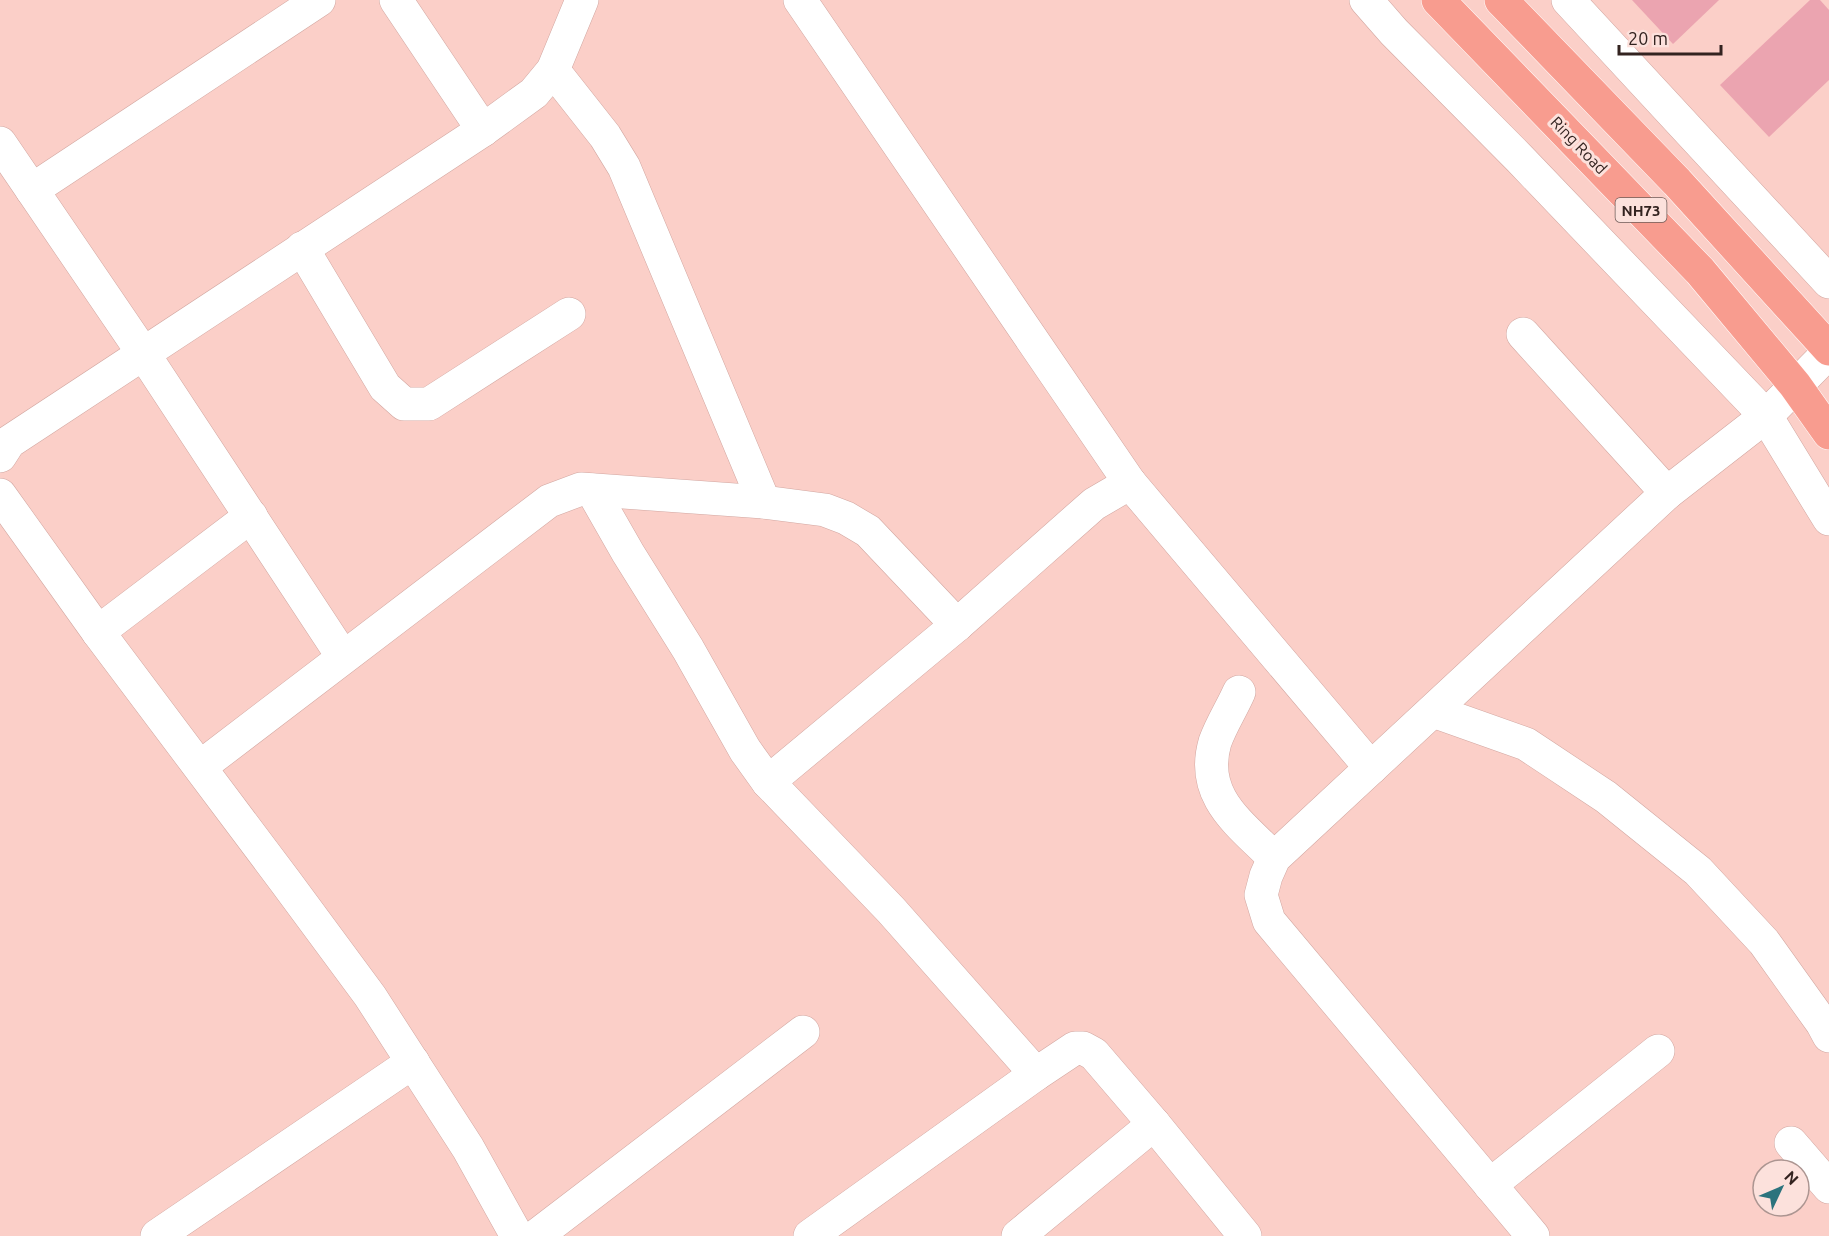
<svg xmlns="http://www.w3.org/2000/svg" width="1829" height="1236" viewBox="0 0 1829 1236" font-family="Ubuntu,sans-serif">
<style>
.building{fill:#eba4b0}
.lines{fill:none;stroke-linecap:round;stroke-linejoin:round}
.street-casing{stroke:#d2a7a1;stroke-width:34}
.secondary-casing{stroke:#d2a7a1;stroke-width:34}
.highway-casing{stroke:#fff;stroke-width:34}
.street{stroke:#fff;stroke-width:33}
.secondary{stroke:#fff;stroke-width:33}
.highway{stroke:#f89c8f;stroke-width:33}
.labels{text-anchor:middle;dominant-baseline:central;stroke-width:6;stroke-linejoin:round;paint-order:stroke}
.shield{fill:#fce1dc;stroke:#6f5c58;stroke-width:1.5}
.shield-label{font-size:15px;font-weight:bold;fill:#332320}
.street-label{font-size:16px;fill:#332320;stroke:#fce1dc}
</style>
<rect width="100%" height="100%" fill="#fbcfc8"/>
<!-- building -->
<g class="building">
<path d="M1632,0H1719L1673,44Z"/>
<path d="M1810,0H1820L1829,10V80L1769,137L1720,85Z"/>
</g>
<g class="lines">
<!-- street casing -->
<g class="street-casing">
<g id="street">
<path d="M396,0L483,130"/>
<path d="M553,70L605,136L624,167L764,502"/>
<path d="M0,143L143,353L343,657"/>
<path d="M32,190L319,0"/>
<path d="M302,248L385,387L404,404H429L569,314"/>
<path d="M1523,334L1667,493"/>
<path d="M0,456L9,442L483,130L534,93L553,70L582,0"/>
<path d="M1130,483L1371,768"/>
<path d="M592,490L628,553L688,649L745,750L768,782L891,910L1036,1074"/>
<path d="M0,495L98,632L285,881L370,996L468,1148L517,1236"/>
<path d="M98,632L251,516"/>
<path d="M1239,692C1232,708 1221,725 1215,742C1199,797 1241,824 1274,858"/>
<path d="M1433,711L1526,744L1606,797L1698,871L1764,942L1822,1023L1829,1036"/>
<path d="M200,767L549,501L581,489L764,502L825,510L846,518L868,531L957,625"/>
<path d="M768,782L957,625L1094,504L1130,483L800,0"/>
<path d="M1791,1143L1829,1187"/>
<path d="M1490,1185L1658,1051"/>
<path d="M157,1236L413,1062"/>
<path d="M536,1236L803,1032"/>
<path d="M810,1236L1036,1074L1075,1048H1083L1094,1054L1154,1124L1245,1236"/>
<path d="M1018,1236L1154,1124"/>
<path d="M1533,1236L1269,921L1261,895L1266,876L1274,858L1667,493L1766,416"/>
</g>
</g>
<!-- secondary casing -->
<g class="secondary-casing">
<g id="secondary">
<path d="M1366,0L1394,32L1520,159L1766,416L1829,519"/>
<path d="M1568,0L1829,282"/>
<path d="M1766,416L1829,352"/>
</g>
</g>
<!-- highway casing -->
<g class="highway-casing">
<g id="highway">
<path d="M1438,0L1700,271L1795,385L1829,433"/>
<path d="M1501,0L1677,182L1829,349"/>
</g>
</g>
<!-- street -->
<use href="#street" class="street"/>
<!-- secondary -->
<use href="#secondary" class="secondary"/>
<!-- highway -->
<use href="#highway" class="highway"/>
</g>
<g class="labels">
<!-- shield labels -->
<rect class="shield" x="1615.5" y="198" width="51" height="24" rx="4.5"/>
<g class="shield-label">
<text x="1641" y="210">NH73</text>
</g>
<!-- street labels -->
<g class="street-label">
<text transform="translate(1579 145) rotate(46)">Ring Road</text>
</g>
</g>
<!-- north arrow -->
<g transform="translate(1781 1188) rotate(46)"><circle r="28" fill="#fce1dc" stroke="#ac9591" stroke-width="1.5"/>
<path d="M0-4.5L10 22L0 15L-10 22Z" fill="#2b737d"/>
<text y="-9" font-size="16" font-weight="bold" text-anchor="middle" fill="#332320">N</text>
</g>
<!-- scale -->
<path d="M1619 45v9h102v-9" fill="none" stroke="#332320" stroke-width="3"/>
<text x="1628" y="45" font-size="18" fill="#332320" stroke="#fce1dc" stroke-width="4.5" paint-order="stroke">20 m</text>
</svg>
